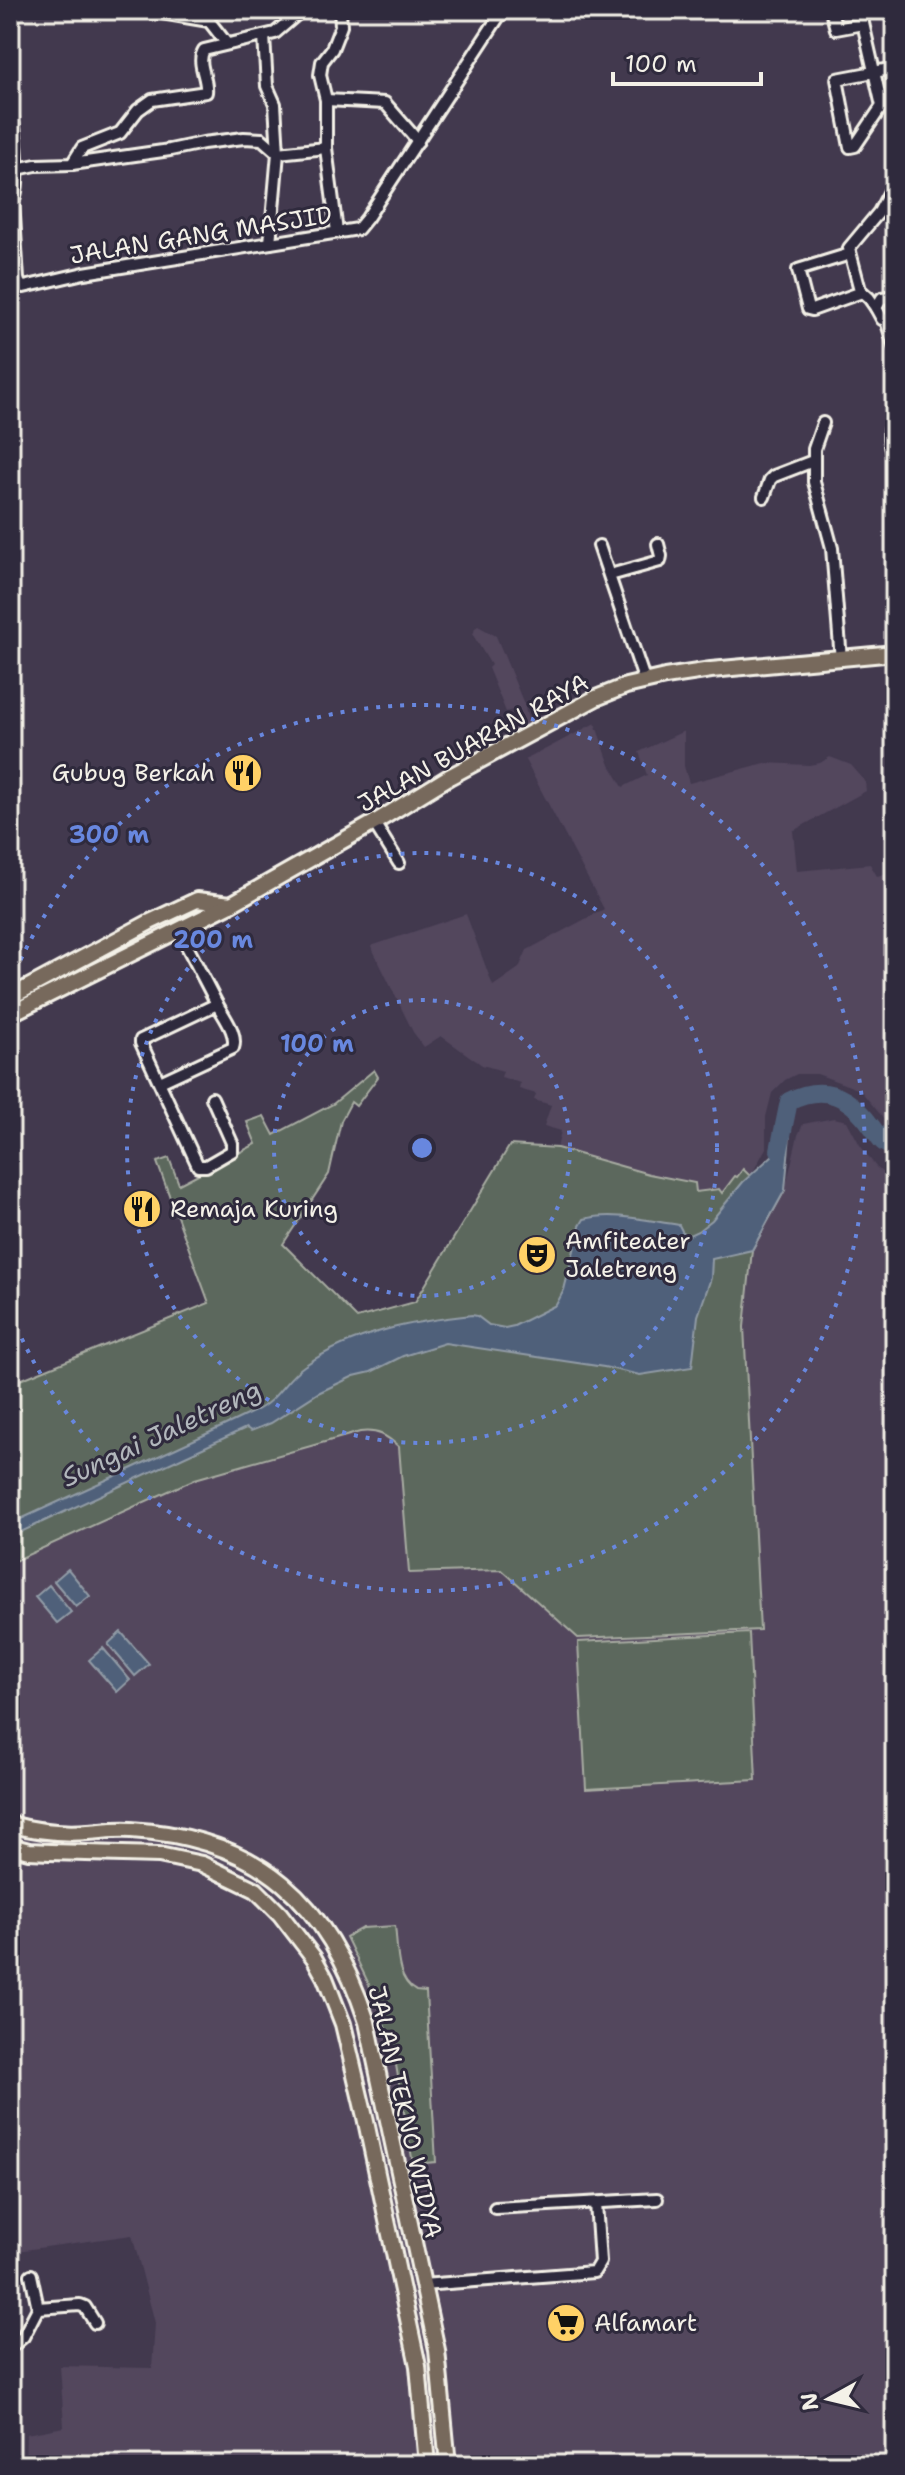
<svg xmlns="http://www.w3.org/2000/svg" width="905" height="2475" viewBox="0 0 905 2475" font-family="'Shantell Sans',sans-serif">
<style>
.built{fill:#52465d}
.green{fill:#5c685d;stroke:#a8aca2;stroke-width:2}
.water{fill:#4f617a;stroke:#919ba6;stroke-width:2}
.lines{fill:none;stroke-linecap:round;stroke-linejoin:round}
.river{stroke:#4f617a;stroke-width:18}
.minor-casing{stroke:#f4f1e8;stroke-width:16}
.major-casing{stroke:#f4f1e8;stroke-width:20}
.minor{stroke:#2f2a3d;stroke-width:10}
.major{stroke:#77695c;stroke-width:14}
.ring{fill:none;stroke:#6887de;stroke-width:4;stroke-dasharray:4 8}
.labels{text-anchor:middle;dominant-baseline:central;stroke-width:6;stroke-linejoin:round;paint-order:stroke}
.street-label{font-size:24px;fill:#f4f1e8;stroke:#2f2a3d}
.poi-label{font-size:24px;fill:#f4f1e8;stroke:#2f2a3d;text-anchor:start}
.water-label{font-size:26px;font-style:italic;fill:#b2b7bc;stroke:#2f2a3d}
.centre{fill:#6887de;stroke:#2f2a3d;stroke-width:4}
.ring-label{font-size:24px;text-anchor:middle;font-weight:bold;fill:#6887de;stroke:#2f2a3d;stroke-width:6;stroke-linejoin:round;paint-order:stroke}
</style>
<rect width="100%" height="100%" fill="#42394e"/>
<filter id="ink" filterUnits="userSpaceOnUse"><feTurbulence type="fractalNoise" baseFrequency=".0125" numOctaves="2"/><feDisplacementMap in="SourceGraphic" scale="16" xChannelSelector="R" yChannelSelector="G"/><feConvolveMatrix kernelMatrix="1 2 1 2 8 2 1 2 1" color-interpolation-filters="sRGB"/></filter>
<g filter="url(#ink)">
<!-- built -->
<g class="built">
<path d="M478,626L496,636L524,704L530,726L515,733L510,722L516,719L512,710L506,712L488,668L491,665L473,635L475,628Z"/>
<path d="M595,723L610,765L623,787L647,775L639,752L684,731V766L689,783L765,763L809,765L820,763L830,757L851,765L865,781L866,791L793,831L797,871L870,864L877,876L895,871V1132L860,1090L817,1074H797L785,1080L772,1093L766,1117V1148L754,1170L749,1175L743,1170L736,1178L734,1176L722,1193L719,1189L695,1192L694,1183L649,1174L557,1148L561,1131L544,1126L551,1105L534,1100L536,1094L519,1089L520,1083L501,1077L503,1071L482,1065L441,1036L424,1047L413,1032L371,946L466,914L493,986L519,968L527,950L604,909L525,760Z"/>
<path d="M834,1118L847,1121L860,1145L876,1167L895,1183V2465H25L26,2434L64,2427L60,2366L152,2368L155,2323L132,2235L10,2252V1563L195,1479L361,1432L374,1431L387,1436L399,1447L409,1573L502,1570L578,1638L744,1327L752,1250L785,1190L798,1135L803,1124Z"/>
</g>
<!-- green -->
<g class="green">
<path d="M374,1070L378,1077L356,1106L351,1102L341,1121L329,1174L283,1244L357,1318L415,1302L510,1145L557,1148L649,1174L695,1183L696,1192L719,1189L722,1193L735,1176L737,1177L743,1169L749,1175L785,1190L752,1250L744,1327L760,1630L578,1638L502,1570L409,1573L399,1447C386,1435 378,1430 360,1432L195,1479L10,1563V1384L209,1303L157,1162L169,1158L179,1184L256,1144L247,1122L264,1116L274,1135L333,1104Z"/>
<path d="M749,1633L756,1780L586,1789L578,1642Z"/>
<path d="M395,1926C398,1947 395,1980 416,1991L426,1992L436,2162L413,2164L396,2065L378,2003L346,1937L362,1928Z"/>
</g>
<!-- water -->
<g class="water">
<path d="M779,1124L790,1135L785,1190L752,1250L712,1259L711,1278L698,1316L692,1367L640,1375L604,1367L445,1343L403,1356L371,1372L354,1376L318,1393L271,1423L251,1431L246,1428L10,1537V1524C92,1486 174,1450 255,1411C277,1401 285,1379 304,1366C353,1332 414,1321 472,1315L477,1316L489,1325L505,1328L514,1326L556,1305L564,1290L580,1226L584,1219C614,1211 649,1221 679,1225L685,1237L698,1231L712,1220L743,1182L773,1155Z"/>
<path d="M68,1569L90,1596L76,1607L54,1581Z"/>
<path d="M49,1585L71,1612L57,1623L35,1597Z"/>
<path d="M121,1632L149,1664L135,1676L108,1644Z"/>
<path d="M103,1648L130,1680L117,1692L89,1660Z"/>
</g>
<g class="lines">
<!-- river -->
<path class="river" d="M779,1150L789,1101C824,1083 850,1096 872,1127C881,1139 880,1143 895,1148"/>
<!-- minor casing -->
<g class="minor-casing">
<g id="minor">
<path d="M144,10L209,21L227,44"/>
<path d="M831,10L836,29L863,24"/>
<path d="M860,10L881,102L882,106L855,146L850,147L837,79L895,68"/>
<path d="M264,36L267,86L275,104L278,153L270,243"/>
<path d="M326,100L385,103L418,141"/>
<path d="M10,108C15,124 22,188 13,201"/>
<path d="M72,164L82,148L120,133L138,110L152,100L206,92C208,78 196,63 204,50L275,33L302,10"/>
<path d="M17,169L36,165L72,164L170,150L203,143L244,138L262,139L278,153L326,148"/>
<path d="M10,201H13L18,279L20,285L24,287L84,273L358,229L367,218L503,10"/>
<path d="M337,232L326,148V100L320,75L322,62L332,49L341,26L340,10"/>
<path d="M850,254L798,270L808,309L812,310L862,292"/>
<path d="M895,300L890,297L882,298L876,308L882,319L890,320L895,317"/>
<path d="M876,308L869,298L860,290L849,248L879,212L895,182"/>
<path d="M886,320L895,349"/>
<path d="M895,415C885,426 890,451 895,464"/>
<path d="M823,423L814,449V482L832,548L841,660"/>
<path d="M764,497L770,480L774,476L813,461"/>
<path d="M599,546L645,682"/>
<path d="M610,575L660,561L661,556L658,544"/>
<path d="M374,823L399,863"/>
<path d="M178,929L217,1004L141,1040V1043L198,1166H206L232,1151V1143L212,1098"/>
<path d="M160,1082L233,1048C238,1034 224,1017 217,1004"/>
<path d="M495,2208L657,2199"/>
<path d="M422,2285L594,2272L600,2262L596,2203"/>
<path d="M38,2308L80,2305L85,2307L95,2323"/>
<path d="M10,2348L23,2337L38,2308L31,2275"/>
</g>
</g>
<!-- major casing -->
<g class="major-casing">
<g id="major">
<path d="M10,997L150,922L197,900L231,904"/>
<path d="M10,1014L231,904L374,823L449,777L596,698L626,686L665,677L711,670L895,653"/>
<path d="M10,1824C35,1831 62,1834 88,1832C102,1831 117,1829 131,1830C260,1838 328,1901 367,2022L437,2350L448,2465"/>
<path d="M10,1846L29,1851L50,1852L159,1855L202,1864L256,1890L280,1914L314,1958L325,1978L343,2024L365,2117L418,2366L427,2465"/>
</g>
</g>
<!-- minor -->
<use href="#minor" class="minor"/>
<!-- major -->
<use href="#major" class="major"/>
</g>
</g>
<!-- distance rings -->
<g class="ring">
<circle cx="422" cy="1148" r="148"/>
<circle cx="422" cy="1148" r="295"/>
<path d="M11 982A443 443 0 1 1 11 1314"/>
</g>
<!-- icons -->
<defs>
<g id="restaurant-disc" transform="scale(2)"><circle r="9.5" fill="#ffd166" stroke="#2f2a3d"/><path d="M-5-6h1v4h1v-4h1v4h1v-4h1v5L-1.5 .5V6h-2V.5L-5-1ZM5-6V6H3V1.5H1.5Q1.5-4 5-6Z" fill="#111"/></g>
<g id="theatre-disc" transform="scale(2)"><circle r="9.5" fill="#ffd166" stroke="#2f2a3d"/><path d="M-5-5.5Q0-4 5-5.5V0Q5 5 0 6Q-5 5-5 0ZM-3.3-2.5H-1v1.5H-3.3ZM1-2.5H3.3v1.5H1ZM-2.8 1Q0 5.5 2.8 1Z" fill="#111"/></g>
<g id="supermarket-disc" transform="scale(2)"><circle r="9.5" fill="#ffd166" stroke="#2f2a3d"/><path d="M-6-5.5h2.5l.6 2H6L4.5 2H-2.5L-4.4-4H-6ZM-1.5 3.2a1.3 1.3 0 1 0 .1 0ZM3 3.2a1.3 1.3 0 1 0 .1 0Z" fill="#111"/></g>
</defs>
<g fill-rule="evenodd">
<use href="#restaurant-disc" x="243" y="773"/>
<use href="#restaurant-disc" x="142" y="1209"/>
<use href="#theatre-disc" x="537" y="1255"/>
<use href="#supermarket-disc" x="566" y="2323"/>
</g>
<g class="labels">
<!-- street labels -->
<g class="street-label">
<text transform="translate(201 235) rotate(-9)">JALAN GANG MASJID</text>
<text transform="translate(473 743) rotate(-29)">JALAN BUARAN RAYA</text>
<text transform="translate(405 2112) rotate(77)">JALAN TEKNO WIDYA</text>
</g>
<!-- poi labels -->
<g class="poi-label">
<text x="215" y="773" text-anchor="end">Gubug Berkah</text>
<text x="170" y="1209">Remaja Kuring</text>
<text x="565" y="1241">Amfiteater<tspan x="565" dy="28">Jaletreng</tspan></text>
<text x="594" y="2323">Alfamart</text>
</g>
<!-- water labels -->
<g class="water-label">
<text transform="translate(161 1433) rotate(-25)">Sungai Jaletreng</text>
</g>
</g>
<circle cx="422" cy="1148" r="12" class="centre"/>
<g class="ring-label">
<text x="109" y="843">300 m</text>
<text x="213" y="948">200 m</text>
<text x="317" y="1052">100 m</text>
</g>
<!-- margin -->
<rect width="905" height="2475" fill="none" stroke="#2f2a3d" stroke-width="40"/>
<rect x="20" y="20" width="865" height="2435" fill="none" stroke="#f4f1e8" stroke-width="3" filter="url(#ink)"/>
<!-- north arrow -->
<g transform="translate(829 2399) rotate(262)" stroke="#2f2a3d" stroke-width="6" paint-order="stroke">
<path d="M0-6L14 30L0 20L-14 30Z" fill="#f4f1e8"/>
<text y="-12" font-size="22" font-weight="bold" text-anchor="middle" fill="#f4f1e8">N</text>
</g>
<!-- scale -->
<path d="M613 72v12h148v-12" fill="none" stroke="#f4f1e8" stroke-width="4"/>
<text x="625" y="72" font-size="24" fill="#f4f1e8" stroke="#2f2a3d" stroke-width="6" paint-order="stroke">100 m</text>
</svg>
